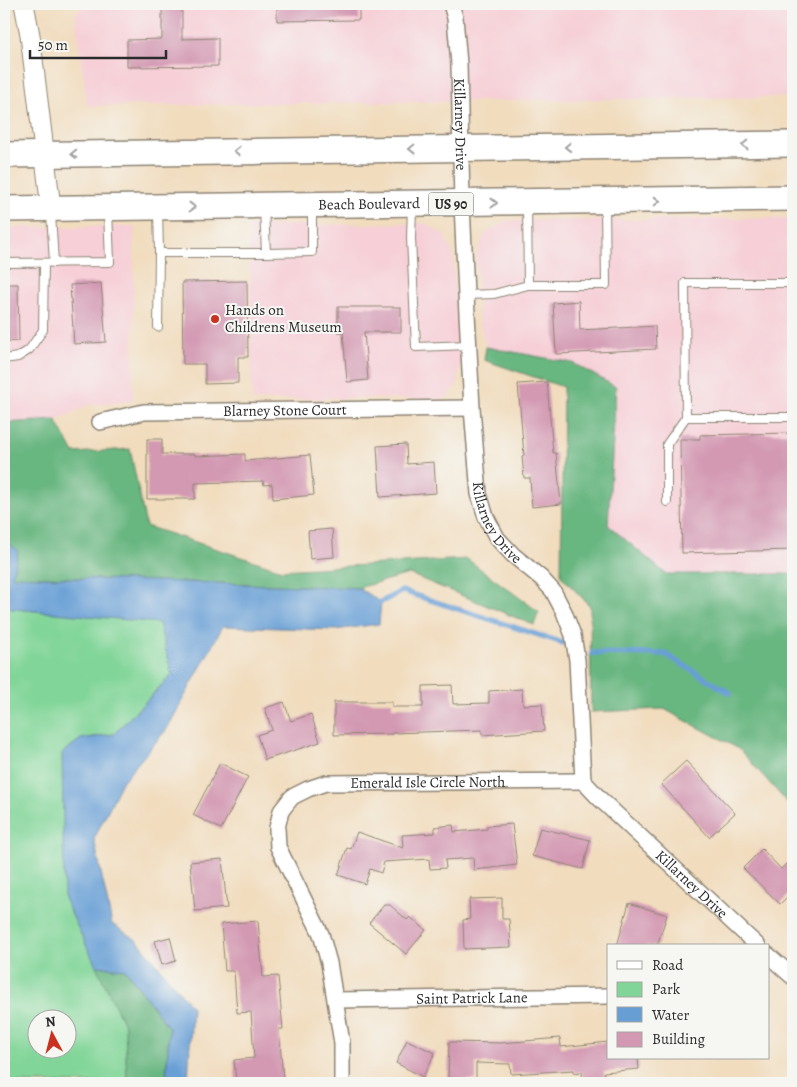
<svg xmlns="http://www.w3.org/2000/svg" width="797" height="1087" viewBox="0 0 797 1087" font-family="Alegreya,serif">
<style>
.built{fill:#f6cfd7}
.green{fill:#81d598;stroke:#568062;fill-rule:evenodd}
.forest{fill:#68b680;stroke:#4a7056}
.water{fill:#679fd5;stroke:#496580}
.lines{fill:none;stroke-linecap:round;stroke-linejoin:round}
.stream{stroke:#679fd5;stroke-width:5.5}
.building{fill:#d399b2}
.service-casing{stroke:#8e8474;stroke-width:10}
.minor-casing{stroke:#8e8474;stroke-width:18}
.tertiary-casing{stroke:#8e8474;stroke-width:21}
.trunk-casing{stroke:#8e8474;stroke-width:28}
.service{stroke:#fff;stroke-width:8}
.minor{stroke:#fff;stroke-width:15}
.tertiary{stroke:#fff;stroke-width:19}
.trunk{stroke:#fff;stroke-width:25}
.oneway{stroke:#a0a0a0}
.poi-dot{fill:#c8321e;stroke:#f6f6f2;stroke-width:2}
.labels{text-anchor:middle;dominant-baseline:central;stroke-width:4;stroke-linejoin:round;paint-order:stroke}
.shield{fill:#f6f6f2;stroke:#686867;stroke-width:1}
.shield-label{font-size:14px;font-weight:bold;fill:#2b2b2b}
.street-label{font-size:15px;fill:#2b2b2b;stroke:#f6f6f2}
.poi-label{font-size:15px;fill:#2b2b2b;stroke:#f6f6f2;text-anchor:start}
</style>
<rect width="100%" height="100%" fill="#f6f6f2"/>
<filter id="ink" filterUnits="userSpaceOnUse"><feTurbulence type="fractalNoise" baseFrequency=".02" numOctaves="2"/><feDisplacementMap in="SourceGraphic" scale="10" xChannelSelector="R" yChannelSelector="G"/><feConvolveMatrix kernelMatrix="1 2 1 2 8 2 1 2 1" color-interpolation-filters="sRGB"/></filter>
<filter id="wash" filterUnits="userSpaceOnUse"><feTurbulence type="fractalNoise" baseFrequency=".0096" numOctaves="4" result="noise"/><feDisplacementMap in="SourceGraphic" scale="20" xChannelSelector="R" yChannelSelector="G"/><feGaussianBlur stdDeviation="1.12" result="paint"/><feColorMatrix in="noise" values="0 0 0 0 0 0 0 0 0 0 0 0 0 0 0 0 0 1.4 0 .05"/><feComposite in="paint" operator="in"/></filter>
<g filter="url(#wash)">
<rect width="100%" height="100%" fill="#f1dcbd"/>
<!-- built -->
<g class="built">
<path d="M87,4H793V97L87,106L75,14Z"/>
<path d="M4,21L11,103H4Z"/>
<path d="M793,218V574H666L608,525L615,387L573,363L486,347L479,321L476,257L484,235L505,221Z"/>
<path d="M425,223L444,235L453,253L460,366L457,384L448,397L438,399L329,398L252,401L249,226Z"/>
<path d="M134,226L133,401L89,405L56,420L4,423V228Z"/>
</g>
<!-- green -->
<path class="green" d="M4,608L159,622L172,674L114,734L81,739L64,898L125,1026L127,1083H4ZM38,1020H68V1050H38Z"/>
<!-- forest -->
<g class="forest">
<path d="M486,347L573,363L616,387L608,525L666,574H793V809L739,749L664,709L591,712L590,606L561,576L563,387L484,360Z"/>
<path d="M56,420L74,453L130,449L146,526L282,570L467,559L539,612L534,625L409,574L358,588L11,576L4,541V423Z"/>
<path d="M96,966L125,969L169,1028L166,1083H127L125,1026Z"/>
</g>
<!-- water -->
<path class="water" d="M4,541H7L18,551L12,576L358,588L381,602L379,624L335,630L223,626L167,729L122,782L94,839L112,924L138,941L192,1007L188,1083H166L169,1028L125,969L96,966L64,898L62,753L81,739L114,734L172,675L159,623L4,608Z"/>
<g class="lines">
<!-- stream -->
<g class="stream">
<path d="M381,602L402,591L563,643"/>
<path d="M592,653L665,654L730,693"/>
</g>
</g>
<g id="blocks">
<!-- building -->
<g class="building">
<path d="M162,4H182V39L218,38V66L127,67V40L162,39Z"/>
<path d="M277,4H359V20L277,21Z"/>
<path d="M247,281L248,357H238V383L205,384V364H183L182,282Z"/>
<path d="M101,283L106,342L74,344L70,285Z"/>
<path d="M4,284H18L19,341L4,342Z"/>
<path d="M579,301L580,330L655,326L656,349L556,354L553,303Z"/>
<path d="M338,307H401V332H364L368,380L347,382L343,332H338Z"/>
<path d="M547,382L553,453H556L561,504L532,507L530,478H524L522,456L524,455L518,384Z"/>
<path d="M793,433V550L682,553L680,439H700V435Z"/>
<path d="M147,439H162V454H195V456L245,454V461L310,455L314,495L273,499L272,484L264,485L263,481L195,483V499H147Z"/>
<path d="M406,444L407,464L434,462L436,493L380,497L377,446Z"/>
<path d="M332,529L334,557L310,559L308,531Z"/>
<path d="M452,685L453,704L489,703V691L522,689L523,705L542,704L544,731L482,735V730L392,733V734L334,735V702H392V707H423V686Z"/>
<path d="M284,702L291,721L311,714L320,742L265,760L257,735L272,730L265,708Z"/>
<path d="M686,761L735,813L709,837L661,784Z"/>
<path d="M220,763L248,777L221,829L193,815Z"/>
<path d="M512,824L517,865L474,870L473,858L445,860L446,868L430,869L429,859L384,862L381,873L370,869L365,884L338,875L347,848L351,849L357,832L403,848L402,835L435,833V827L453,825L454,832L487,829V826Z"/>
<path d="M540,828L590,840L583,869L532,856Z"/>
<path d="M762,849L781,869L793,857V891L780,904L743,868Z"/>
<path d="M222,859L227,908L195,911L190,862Z"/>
<path d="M502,898V919H509L511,947L464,949L463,920L470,919L469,899Z"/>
<path d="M629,903L667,915L657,946H617Z"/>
<path d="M384,905H390L407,920L410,917L426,930L406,954L369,923Z"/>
<path d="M258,921L263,977L278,976L283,1029H279L283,1079L281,1080L282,1083H236L234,1060L254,1058L251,1012L237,1013L234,971H225L221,924Z"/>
<path d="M170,937L176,961L162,965L155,941Z"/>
<path d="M560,1038L561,1047L608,1042V1058H638L639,1069L604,1072V1081L583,1083L582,1072L574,1073V1070L511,1074L510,1064L476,1063V1080H448L449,1042L501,1043Z"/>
<path d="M407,1040L435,1053L423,1077L396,1063Z"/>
</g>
</g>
</g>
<g filter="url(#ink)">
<use href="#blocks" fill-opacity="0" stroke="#8e8474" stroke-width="1"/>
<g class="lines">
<!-- service casing -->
<g class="service-casing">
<g id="service">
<path d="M527,204L528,285H606L605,204"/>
<path d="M412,206L411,238L416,347L469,345"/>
<path d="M264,208L266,253L312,252V208"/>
<path d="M158,209L159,253H266"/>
<path d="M51,213L54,263"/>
<path d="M4,263L110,262L108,210"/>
<path d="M466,295L494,294L528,285"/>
<path d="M158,327L159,253"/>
<path d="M4,359L18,357L29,350L43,330L44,263"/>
<path d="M686,417L685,283H793"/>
<path d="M667,502V444L686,417H793"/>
</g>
</g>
<!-- minor casing -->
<g class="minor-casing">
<g id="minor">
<path id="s1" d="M451,4L455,18L459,64L462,203L466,295L472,408L479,494L486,517L497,538L513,555L541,578L553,591L564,612L573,635L577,660L583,781L599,798L758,946"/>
<path id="s2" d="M100,422L144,412L472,408"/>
<path d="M768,955L793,977"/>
<path id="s3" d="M336,1000L608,996"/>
<path id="s4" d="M342,1083V1043L329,963L321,934L278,847L277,828L281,811L292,797L308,789L326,783L583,781"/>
</g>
</g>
<!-- tertiary casing -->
<g class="tertiary-casing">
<path id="tertiary" d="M24,4L30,35L51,208"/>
</g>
<!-- trunk casing -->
<g class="trunk-casing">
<g id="trunk">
<path d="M4,155L793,144"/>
<path id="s5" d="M4,209L793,198"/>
</g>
</g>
<!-- service -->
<use href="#service" class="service"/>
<!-- minor -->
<use href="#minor" class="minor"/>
<!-- tertiary -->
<use href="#tertiary" class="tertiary"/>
<!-- trunk -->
<use href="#trunk" class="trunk"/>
</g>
<!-- one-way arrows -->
<defs><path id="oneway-chevron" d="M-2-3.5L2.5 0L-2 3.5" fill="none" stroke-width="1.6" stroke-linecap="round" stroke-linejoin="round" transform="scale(1.25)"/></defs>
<g class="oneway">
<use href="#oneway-chevron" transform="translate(745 145) rotate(179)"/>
<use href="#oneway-chevron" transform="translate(568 147) rotate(179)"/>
<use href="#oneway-chevron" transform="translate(412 149) rotate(179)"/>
<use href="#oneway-chevron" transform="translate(237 151) rotate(179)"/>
<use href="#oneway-chevron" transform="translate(74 154) rotate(179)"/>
<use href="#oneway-chevron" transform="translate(657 201) rotate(-1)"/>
<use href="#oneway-chevron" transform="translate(494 203) rotate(-1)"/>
<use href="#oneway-chevron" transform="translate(192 207) rotate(-1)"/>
</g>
</g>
<!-- markers -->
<circle class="poi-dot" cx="215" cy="319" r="5"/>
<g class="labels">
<!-- shield labels -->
<rect class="shield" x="428.5" y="192.5" width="45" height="23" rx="4"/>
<g class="shield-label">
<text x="451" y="204">US 90</text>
</g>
<!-- street labels -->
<g class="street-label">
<text stroke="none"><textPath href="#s1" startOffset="121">Killarney Drive</textPath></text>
<text stroke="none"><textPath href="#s5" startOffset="365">Beach Boulevard</textPath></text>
<text stroke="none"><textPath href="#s2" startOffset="186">Blarney Stone Court</textPath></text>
<text stroke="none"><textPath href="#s1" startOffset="525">Killarney Drive</textPath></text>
<text stroke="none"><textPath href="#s4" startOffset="441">Emerald Isle Circle North</textPath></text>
<text stroke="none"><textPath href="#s1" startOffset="961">Killarney Drive</textPath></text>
<text stroke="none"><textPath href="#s3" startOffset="136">Saint Patrick Lane</textPath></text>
</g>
<!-- poi labels -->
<g class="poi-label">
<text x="225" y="310">Hands on<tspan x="225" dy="17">Childrens Museum</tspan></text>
</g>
</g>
<!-- margin -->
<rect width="797" height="1087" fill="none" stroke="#f6f6f2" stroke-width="20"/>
<!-- legend -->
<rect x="607" y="944" width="162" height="115" fill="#f6f6f2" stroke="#a5a5a2"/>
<rect x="617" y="961" width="25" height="8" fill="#ffffff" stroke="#a5a5a2"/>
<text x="652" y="970" font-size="15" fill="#2b2b2b">Road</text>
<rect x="617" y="982" width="25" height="15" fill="#81d598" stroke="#a5a5a2"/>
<text x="652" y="994" font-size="15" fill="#2b2b2b">Park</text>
<rect x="617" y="1007" width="25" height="15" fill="#679fd5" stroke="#a5a5a2"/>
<text x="652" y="1020" font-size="15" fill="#2b2b2b">Water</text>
<rect x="617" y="1032" width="25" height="15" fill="#d399b2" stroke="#a5a5a2"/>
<text x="652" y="1044" font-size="15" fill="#2b2b2b">Building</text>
<!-- north arrow -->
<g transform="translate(52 1034) rotate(353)"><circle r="24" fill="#f6f6f2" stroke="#a5a5a2"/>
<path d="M0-4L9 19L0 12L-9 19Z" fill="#c8321e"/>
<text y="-8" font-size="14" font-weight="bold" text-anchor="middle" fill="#2b2b2b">N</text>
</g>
<!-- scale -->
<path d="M30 50v8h136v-8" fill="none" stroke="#2b2b2b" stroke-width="2.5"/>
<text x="38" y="50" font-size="15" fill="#2b2b2b" stroke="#f6f6f2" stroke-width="4" paint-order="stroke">50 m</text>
</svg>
